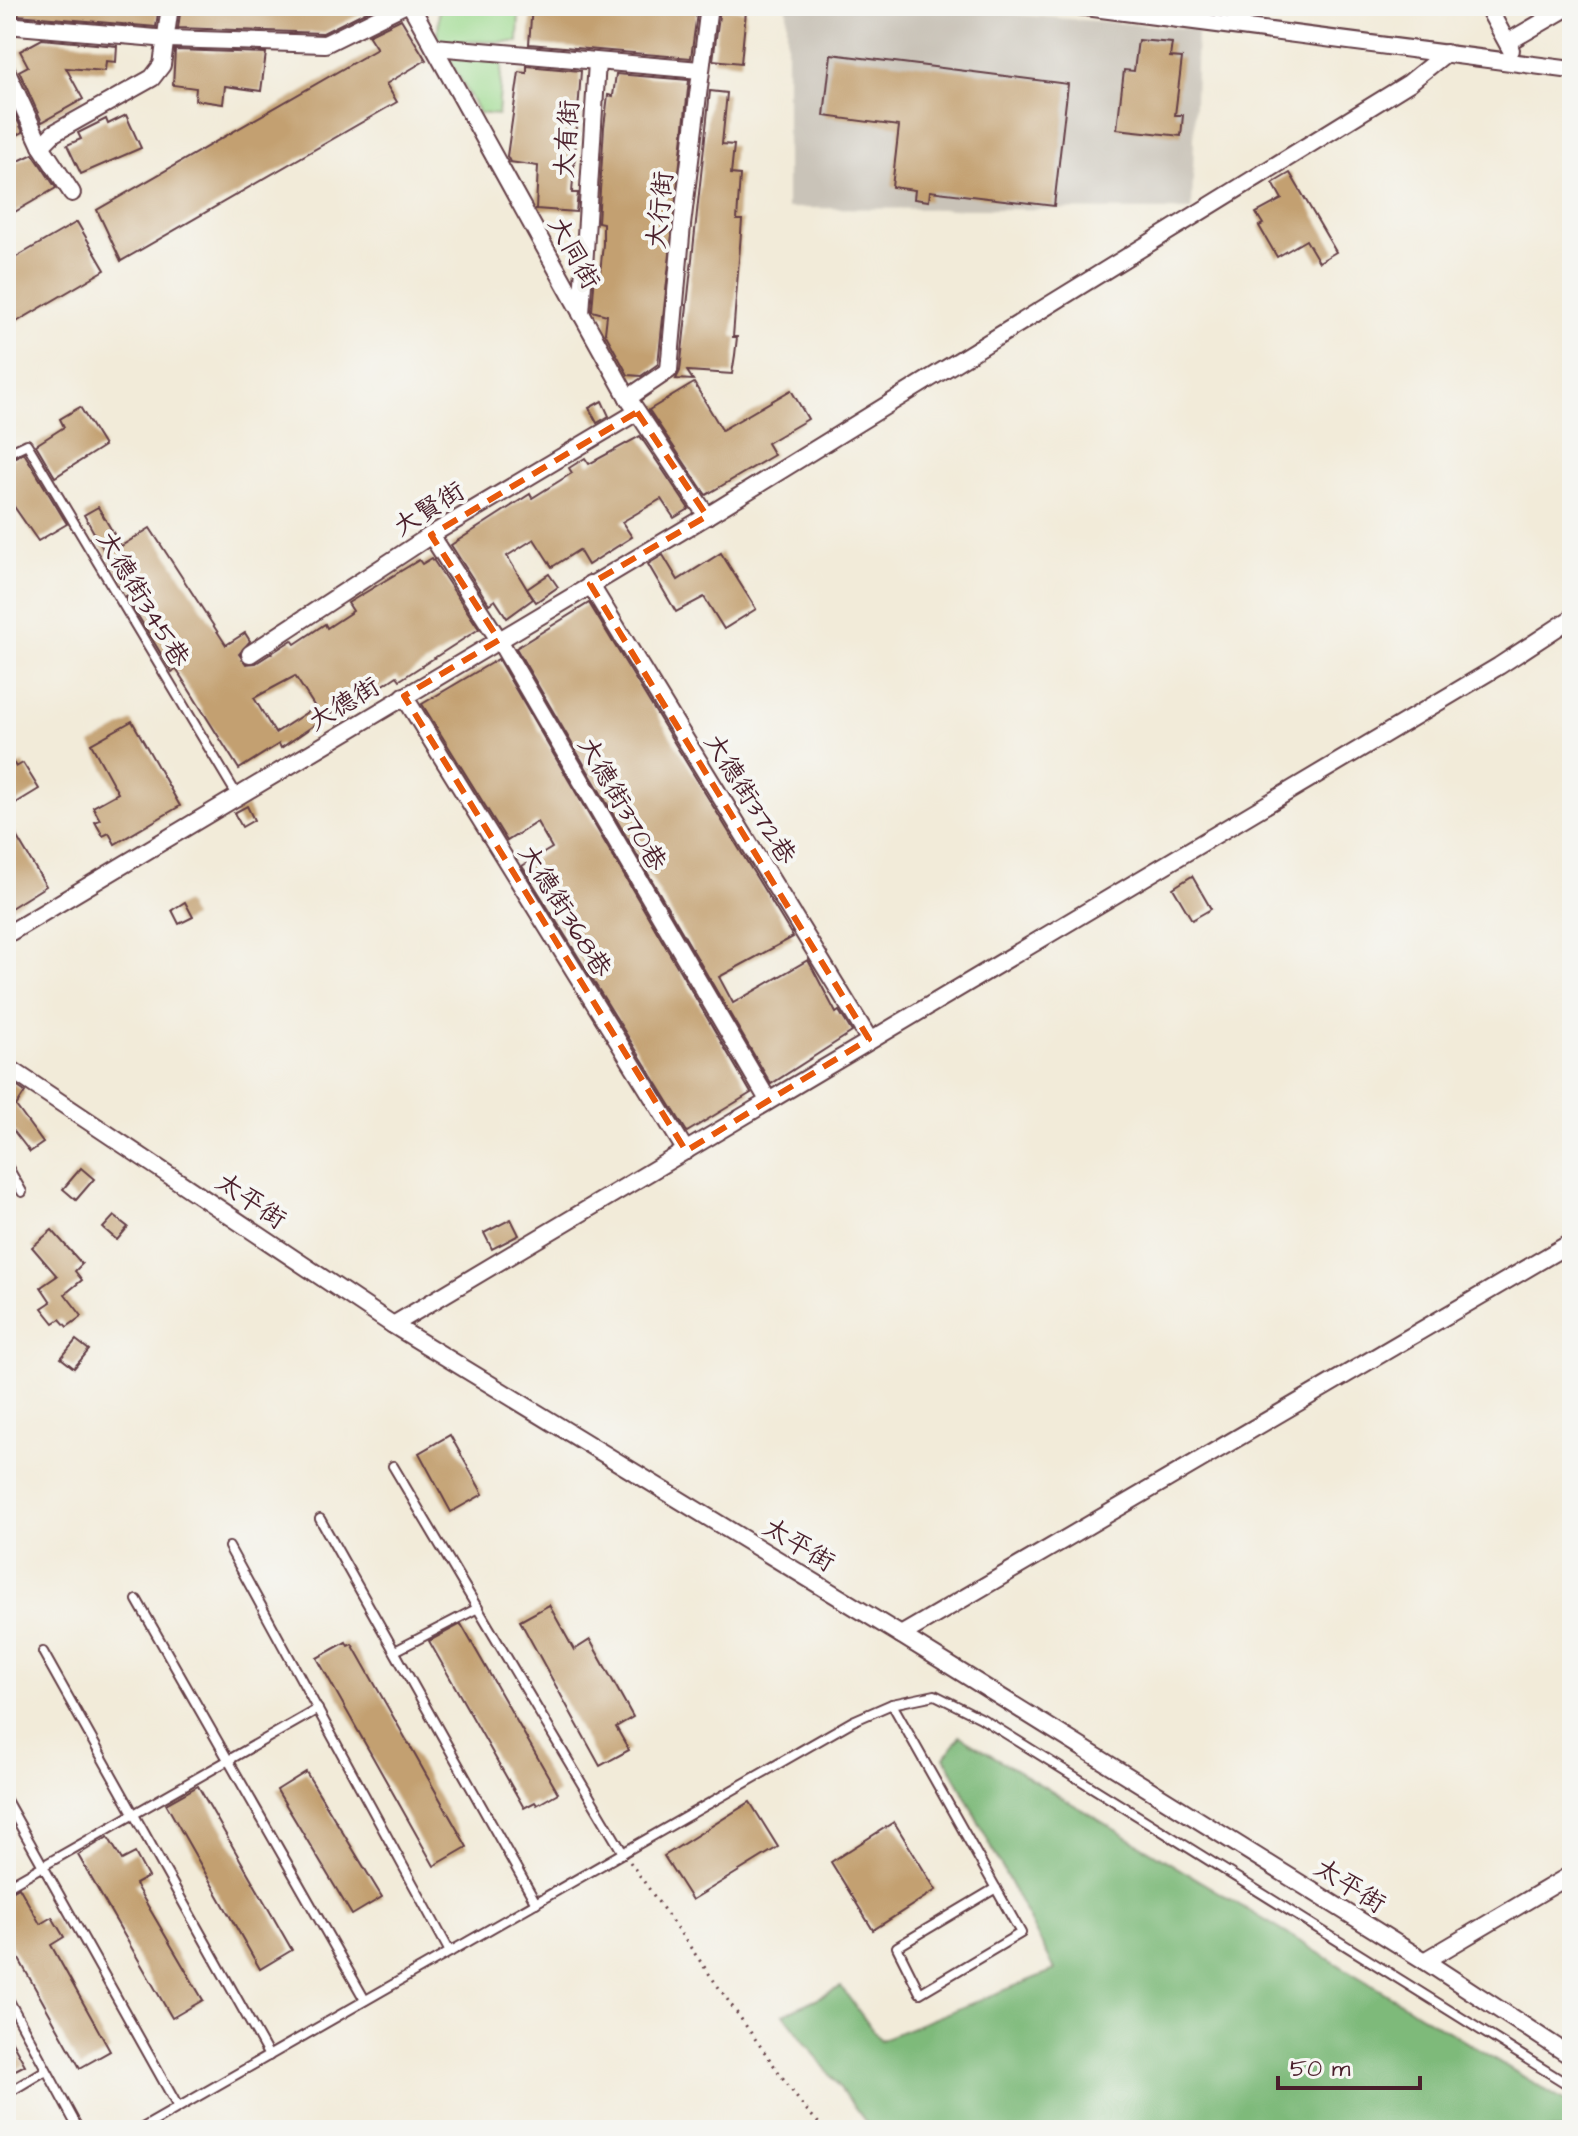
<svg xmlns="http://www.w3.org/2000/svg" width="1578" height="2136" viewBox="0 0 1578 2136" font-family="'Architects Daughter','LXGW WenKai TC',sans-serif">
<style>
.industrial{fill:#c9c3b8}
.green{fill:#9dda8f;stroke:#747c5d;stroke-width:2}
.forest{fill:#7eba7a;stroke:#646c52;stroke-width:2}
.building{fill:#c3a071;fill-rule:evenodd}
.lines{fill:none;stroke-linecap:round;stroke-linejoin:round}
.lane-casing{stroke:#633e45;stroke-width:12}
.street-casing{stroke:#633e45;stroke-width:20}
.path{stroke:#633e45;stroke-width:3;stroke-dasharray:2 6;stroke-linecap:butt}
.lane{stroke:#fff;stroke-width:8}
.street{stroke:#fff;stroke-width:16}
.marked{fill:none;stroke:#e8590c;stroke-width:6;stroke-dasharray:16 10;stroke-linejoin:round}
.labels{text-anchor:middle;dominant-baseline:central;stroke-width:8;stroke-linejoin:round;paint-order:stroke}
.street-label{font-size:26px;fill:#4a1f2b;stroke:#f6f6f2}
</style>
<rect width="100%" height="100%" fill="#f6f6f2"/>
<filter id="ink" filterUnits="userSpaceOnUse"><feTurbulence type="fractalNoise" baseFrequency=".0125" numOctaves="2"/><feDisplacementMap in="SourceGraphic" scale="16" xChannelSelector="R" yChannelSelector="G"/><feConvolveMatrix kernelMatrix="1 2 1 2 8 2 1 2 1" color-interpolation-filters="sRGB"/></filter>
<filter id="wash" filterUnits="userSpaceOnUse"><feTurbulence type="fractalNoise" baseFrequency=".006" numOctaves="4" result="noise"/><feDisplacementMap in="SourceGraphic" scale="32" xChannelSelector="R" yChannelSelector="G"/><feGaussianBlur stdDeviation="1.8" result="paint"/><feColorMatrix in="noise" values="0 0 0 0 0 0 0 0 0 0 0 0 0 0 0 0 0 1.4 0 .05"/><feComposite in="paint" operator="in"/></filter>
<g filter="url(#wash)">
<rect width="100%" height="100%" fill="#f2ebd9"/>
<!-- industrial -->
<path class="industrial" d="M787,6H907L1197,29L1192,210L787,208Z"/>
<!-- green -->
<g class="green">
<path d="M439,8L519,9L518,42L438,41Z"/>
<path d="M448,57L502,61L498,115L479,113Z"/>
</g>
<!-- forest -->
<path class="forest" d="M960,1736L1572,2106V2130H872L784,2014L841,1987L880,2040L1055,1970L945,1757Z"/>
<g id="blocks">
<!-- building -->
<g class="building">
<path d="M6,6H159L156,27L6,14Z"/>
<path d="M181,6H377L323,33L178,28Z"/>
<path d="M532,6H698L691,58L529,44Z"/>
<path d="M720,8L746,11L741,63L713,60Z"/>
<path d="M401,19L426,60L386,84L397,102L121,261L97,210L377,49L368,35Z"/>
<path d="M42,39L117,46L116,62L106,61L105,71L66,68L83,99L42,122L19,71L28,66L20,51Z"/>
<path d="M1138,40L1172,43L1170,57L1182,58L1175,115H1183L1181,136L1117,129L1124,70L1134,71Z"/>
<path d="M175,50L266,53L261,91L225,86L223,104L195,100L196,88L173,85Z"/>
<path d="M831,54L1068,84L1054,206L930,191L929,201L914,199L915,190L892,187L899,126L824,116Z"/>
<path d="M527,66L581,71L572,193H578L576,212L536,209L538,166L510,162L507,156L519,72L527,73Z"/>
<path d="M616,74L689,80L658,364L641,376L628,375L605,333L607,315L592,311L595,273H600L603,244V223L598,222L604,127L608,95L613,96Z"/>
<path d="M710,91L727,93L722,144L734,145L731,174L740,175L737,220H742L733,337H737L735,355L732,374L687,371L693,380L676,379L680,371Z"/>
<path d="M6,96L23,132L6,141Z"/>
<path d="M126,115L141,148L81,174L67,145L81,139L78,133L106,119L108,124Z"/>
<path d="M33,154L56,188L6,217V167Z"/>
<path d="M1290,173L1336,252L1319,262L1306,240L1277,257L1259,226L1263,224L1256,213L1282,199L1273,183Z"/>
<path d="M77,222L105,270L6,328V263Z"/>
<path d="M694,383L722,430L791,390L808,419L767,443L774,455L706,495L649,410Z"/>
<path d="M602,401L609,416L597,423L589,408Z"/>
<path d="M80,407L104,446L55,477L36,445L64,427L60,419Z"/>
<path d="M640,436L689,509L674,518L661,499L622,522L632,537L588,565L579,550L552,567L534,539L507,556L533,599L507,618L495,600L489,604L451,545L530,494L532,498L572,473L569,468L585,458L589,464Z"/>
<path d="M24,453L67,524L38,541L6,495V461Z"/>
<path d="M98,507L121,546L150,528L226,645L245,633L250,641L239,654L246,664L256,663L292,640L295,644L325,624L327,628L353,611L348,603L419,560L422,564L432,558L479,629L400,680L397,676L370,694L367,689L281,748L279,744L239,769L176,669L172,672L126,596L129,595L84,515ZM295,676L315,707L275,733L254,698Z"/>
<path d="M721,553L756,609L724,629L704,597L676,612L648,564L663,555L678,580Z"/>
<path d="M549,574L558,587L536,602L527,589Z"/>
<path d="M589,603L793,937L719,977L733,1003L808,960L836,1013L839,1011L852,1032L771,1084L516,648Z"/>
<path d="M498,659L751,1093L687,1132L522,866L552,848L537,822L507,841L422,704Z"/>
<path d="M132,721L180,806L115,844L109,833L103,836L95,822L100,820L93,807L118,793L91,744Z"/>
<path d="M6,751L16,767L23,763L39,789L6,809Z"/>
<path d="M247,806L254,820L242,827L234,813Z"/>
<path d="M6,819L46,886L6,911Z"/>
<path d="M1192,876L1211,909L1192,920L1173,888Z"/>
<path d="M185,902L193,917L179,924L172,910Z"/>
<path d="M6,1079L25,1092L16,1106L43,1143L30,1152L6,1121Z"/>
<path d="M81,1168L94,1179L76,1200L63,1189Z"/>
<path d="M114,1216L128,1227L117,1240L103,1228Z"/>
<path d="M511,1219L519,1235L492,1249L484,1233Z"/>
<path d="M52,1230L82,1264L75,1271L82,1280L65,1294L82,1316L67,1327L60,1319L54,1323L42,1308L51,1302L41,1287L57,1276L32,1247Z"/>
<path d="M76,1340L89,1350L74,1368L61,1358Z"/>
<path d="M450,1435L483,1494L451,1512L419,1453Z"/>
<path d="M549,1605L574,1650L590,1640L633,1717L616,1727L629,1750L600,1766L520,1621Z"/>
<path d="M461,1624L558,1793L537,1805L535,1802L524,1808L429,1641Z"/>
<path d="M346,1642L348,1646L352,1644L467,1847L434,1866L317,1658Z"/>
<path d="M306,1772L382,1897L352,1915L277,1790Z"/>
<path d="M198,1786L292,1950L260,1969L166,1804Z"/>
<path d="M750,1802L778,1847L692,1900L664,1856Z"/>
<path d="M894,1822L936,1890L873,1930L831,1862Z"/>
<path d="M108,1837L122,1860L135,1853L148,1877L135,1884L203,2000L172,2018L78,1855Z"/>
<path d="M19,1887L40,1924L52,1917L64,1937L51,1945L110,2051L80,2068L6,1936V1894Z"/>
<path d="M6,2031L25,2065L6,2075Z"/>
</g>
</g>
</g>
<g filter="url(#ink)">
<use href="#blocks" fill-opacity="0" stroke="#633e45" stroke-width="2"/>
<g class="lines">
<!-- lane casing -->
<g class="lane-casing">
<g id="lane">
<path d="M6,454L27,444L237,795"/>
<path d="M6,1164L22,1192"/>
<path d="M393,1466L623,1853"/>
<path d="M320,1519L536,1903"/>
<path d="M229,1547L450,1952"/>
<path d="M137,1600L365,2000"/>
<path d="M395,1651L478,1608"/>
<path d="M43,1652L269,2056"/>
<path d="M892,1704L1021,1933L920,1993L897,1947L996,1888"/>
<path d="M6,1800L178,2107"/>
<path d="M6,1887L318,1709"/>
<path d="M6,1995L79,2130"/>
<path d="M6,2094L46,2070"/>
<path d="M139,2130L853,1721L892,1704L935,1695L981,1718L1572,2087"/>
</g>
</g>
<!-- street casing -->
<g class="street-casing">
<g id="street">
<path d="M411,6L628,398L707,516"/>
<path d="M1078,6L1572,70"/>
<path d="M1487,6L1511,50"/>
<path d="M6,25L168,39L325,44L402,6"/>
<path d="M1508,42L1570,6"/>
<path d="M435,47L700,70"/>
<path d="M6,70L41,146L72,193"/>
<path d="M41,146L54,133L152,78L162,65L170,6"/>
<path d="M581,314L597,62"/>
<path d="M628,398L669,370L682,225L709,6"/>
<path d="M431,535L499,640L768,1100"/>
<path d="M590,584L869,1039"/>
<path d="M250,654L431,535L637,412"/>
<path d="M404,696L686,1151"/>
<path d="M6,935L707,516L1409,83L1446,53"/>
<path d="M6,1066L393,1325L901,1635L1425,1961L1572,2057"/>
<path d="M393,1325L1499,666L1572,618"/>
<path d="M901,1635L1572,1242"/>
<path d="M1425,1961L1572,1874"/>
</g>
</g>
<!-- path -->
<path class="path" d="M630,1862L802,2105L825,2130"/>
<!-- lane -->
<use href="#lane" class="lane"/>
<!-- street -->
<use href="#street" class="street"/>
</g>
</g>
<!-- marked area -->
<path class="marked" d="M637,412L707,516L590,584L869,1039L686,1151L404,696L499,640L431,535Z"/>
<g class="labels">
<!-- street labels -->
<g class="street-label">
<text transform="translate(567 139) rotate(-86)">大有街</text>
<text transform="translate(660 210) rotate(-84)">大行街</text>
<text transform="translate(574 253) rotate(61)">大同街</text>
<text transform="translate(429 509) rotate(-32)">大賢街</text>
<text transform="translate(143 599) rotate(59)">大德街345巷</text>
<text transform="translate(344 704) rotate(-31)">大德街</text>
<text transform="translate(750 799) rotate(58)">大德街372巷</text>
<text transform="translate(622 804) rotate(60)">大德街370巷</text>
<text transform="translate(565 911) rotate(58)">大德街368巷</text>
<text transform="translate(251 1201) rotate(34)">太平街</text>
<text transform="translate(799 1545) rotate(31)">太平街</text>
<text transform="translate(1350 1886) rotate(32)">太平街</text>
</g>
</g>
<!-- margin -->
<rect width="1578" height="2136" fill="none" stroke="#f6f6f2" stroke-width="32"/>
<!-- scale -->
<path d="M1278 2076v12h142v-12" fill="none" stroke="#4a1f2b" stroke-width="4"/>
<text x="1290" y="2076" font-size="24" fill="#4a1f2b" stroke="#f6f6f2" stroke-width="6" paint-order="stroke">50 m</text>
</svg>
